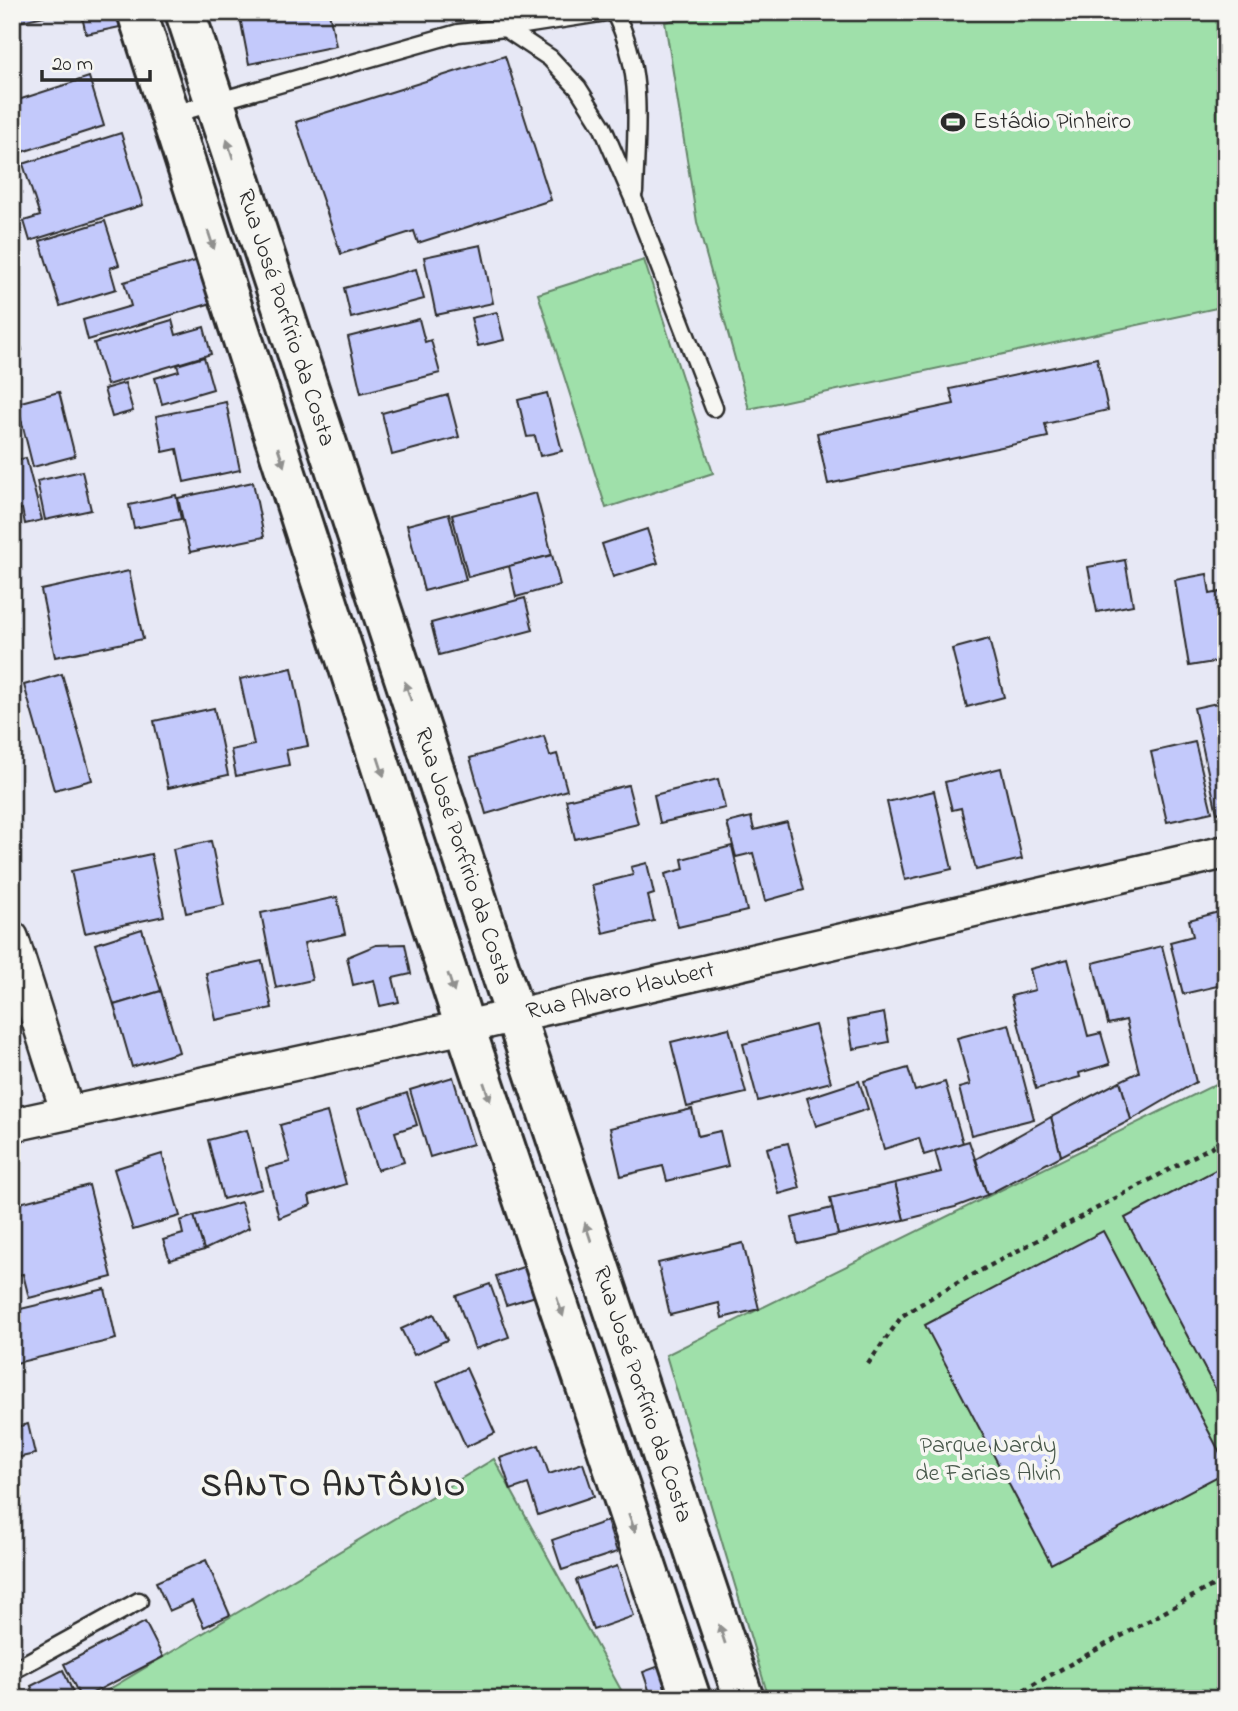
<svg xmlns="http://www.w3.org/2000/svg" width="1238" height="1711" viewBox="0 0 1238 1711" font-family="'Indie Flower',sans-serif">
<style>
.green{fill:#9fe0aa;stroke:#65866a;stroke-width:2}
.building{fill:#c3c9fb;stroke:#2b2b2b;stroke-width:2}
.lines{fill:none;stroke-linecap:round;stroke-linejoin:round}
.service-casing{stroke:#2b2b2b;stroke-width:21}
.minor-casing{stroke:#2b2b2b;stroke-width:37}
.tertiary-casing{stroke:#2b2b2b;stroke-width:44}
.path{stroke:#2b2b2b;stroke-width:4.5;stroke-dasharray:5 5;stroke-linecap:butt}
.service{stroke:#f6f6f2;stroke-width:16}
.minor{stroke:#f6f6f2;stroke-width:32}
.tertiary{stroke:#f6f6f2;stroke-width:38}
.oneway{fill:#90908e}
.labels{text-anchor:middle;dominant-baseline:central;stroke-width:7;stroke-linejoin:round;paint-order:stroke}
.poi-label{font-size:24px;fill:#2b2b2b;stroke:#f6f6f2;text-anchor:start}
.street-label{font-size:24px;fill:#2b2b2b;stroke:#f6f6f2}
.park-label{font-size:24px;fill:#48584b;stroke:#f6f6f2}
.district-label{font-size:32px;font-weight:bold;letter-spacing:2px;fill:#2b2b2b;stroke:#f6f6f2}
</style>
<rect width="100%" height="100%" fill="#e7e8f5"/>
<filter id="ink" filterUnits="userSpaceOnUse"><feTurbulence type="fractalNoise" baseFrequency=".0143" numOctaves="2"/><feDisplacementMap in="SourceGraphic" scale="14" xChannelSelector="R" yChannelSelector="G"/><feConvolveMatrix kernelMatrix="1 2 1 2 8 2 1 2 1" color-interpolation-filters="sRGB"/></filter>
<g filter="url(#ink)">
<!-- green -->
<g class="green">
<path d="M709,12H1226V306L749,409L697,222L665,22Z"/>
<path d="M644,260L713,473L606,508L538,294Z"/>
<path d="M1226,1079V1685L1203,1699H769L666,1355Z"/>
<path d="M494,1459L626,1699H93Z"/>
</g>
<!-- building -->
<g class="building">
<path d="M12,12H63L12,23Z"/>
<path d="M81,12H116L120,27L86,34Z"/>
<path d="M239,12H329L336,46L249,64Z"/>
<path d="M505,56L551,200L418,243L414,231L341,254L296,122Z"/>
<path d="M89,77L104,126L19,153L12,130V102Z"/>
<path d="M121,133L143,205L30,241L24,221L40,216L23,164Z"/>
<path d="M105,221L119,265L110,268L116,289L60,306L40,241Z"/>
<path d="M481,245L493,303L436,315L424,257Z"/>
<path d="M12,252L21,286L12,288Z"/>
<path d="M202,259L215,302L88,340L83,320L131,306L124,282Z"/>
<path d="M416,269L424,299L351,318L344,288Z"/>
<path d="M12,312L22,350L12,352Z"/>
<path d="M497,312L504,340L478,346L471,318Z"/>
<path d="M419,319L425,342L431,340L440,373L361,393L348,337Z"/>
<path d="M172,320L176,335L204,327L211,354L107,385L94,343Z"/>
<path d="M204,357L213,389L162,404L155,378L179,371L177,365Z"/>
<path d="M1097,358L1108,410L1045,424L1048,437L828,484L817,433L954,404L950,389Z"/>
<path d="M125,383L133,411L112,417L104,389Z"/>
<path d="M59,392L75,456L33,467L17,403Z"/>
<path d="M547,393L562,451L540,456L535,436L527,437L518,400Z"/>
<path d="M448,395L459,437L392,455L382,413Z"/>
<path d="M226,402L240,470L184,482L177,449L163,452L156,416Z"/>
<path d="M26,458L42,520L25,524L22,509L12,511V461Z"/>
<path d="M82,471L91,510L45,520L37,481Z"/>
<path d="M253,482L264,537L190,552L178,498Z"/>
<path d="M536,493L552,555L468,577L452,515Z"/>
<path d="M176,495L181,519L134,528L129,505Z"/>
<path d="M449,514L466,580L424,591L407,525Z"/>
<path d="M647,529L658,563L613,577L602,544Z"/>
<path d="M552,555L560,585L516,597L509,566Z"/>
<path d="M1125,560L1133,605L1097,612L1088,567Z"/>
<path d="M129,571L143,639L55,657L41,590Z"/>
<path d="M1207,574L1210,594L1226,591V660L1189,666L1175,580Z"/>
<path d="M525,598L533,630L439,655L431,623Z"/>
<path d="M989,639L1004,697L967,707L952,649Z"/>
<path d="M292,668L308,746L286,750L289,765L236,776L231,750L254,745L240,679Z"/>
<path d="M62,674L92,780L54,790L24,685Z"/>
<path d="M1226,701V811L1217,813L1194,708Z"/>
<path d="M214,708L228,775L168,788L154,721Z"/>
<path d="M544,736L550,756L557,754L567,790L486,814L470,758Z"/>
<path d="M1195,742L1212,812L1167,822L1151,752Z"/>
<path d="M1001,768L1022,859L976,870L961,808L952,810L945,782Z"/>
<path d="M718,779L725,808L660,823L654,795Z"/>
<path d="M628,785L638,824L575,839L566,800Z"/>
<path d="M934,791L952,869L905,880L887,802Z"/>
<path d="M751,817L754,830L787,822L804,890L765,901L753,853L736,857L727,823Z"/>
<path d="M211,841L224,905L186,913L173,849Z"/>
<path d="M732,846L747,911L678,927L665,874L684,869L682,859Z"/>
<path d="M151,854L164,916L85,933L71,871Z"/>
<path d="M647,863L654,894L648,896L654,921L603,933L592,885L633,875L631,867Z"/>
<path d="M337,897L345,934L304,943L312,980L276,988L261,913Z"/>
<path d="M1226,910V984L1183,994L1170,942L1193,936L1189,920Z"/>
<path d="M142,929L161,991L114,1005L95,944Z"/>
<path d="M405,944L411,974L393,978L399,1002L380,1006L374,980L353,985L347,957L376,945Z"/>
<path d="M1162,946L1196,1082L1131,1120L1120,1081L1139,1072L1126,1020L1108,1024L1093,963Z"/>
<path d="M1068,959L1088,1036L1101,1033L1110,1064L1079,1073L1080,1077L1036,1089L1011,996L1035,990L1030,969Z"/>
<path d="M262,961L272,1008L216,1020L206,973Z"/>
<path d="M161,991L179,1052L132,1067L114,1005Z"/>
<path d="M884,1013L889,1042L853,1049L848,1020Z"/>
<path d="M1009,1024L1034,1119L971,1135L959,1088L970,1085L957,1038Z"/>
<path d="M815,1025L831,1082L758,1101L743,1044Z"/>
<path d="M729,1028L746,1093L687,1107L671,1042Z"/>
<path d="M12,1031L18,1052L12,1054Z"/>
<path d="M908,1068L915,1091L945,1082L963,1143L924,1155L919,1138L884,1149L864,1081Z"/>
<path d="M453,1077L473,1144L430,1157L410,1090Z"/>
<path d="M859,1081L868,1109L816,1126L807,1098Z"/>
<path d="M1120,1081L1131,1120L1061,1156L1051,1117Z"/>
<path d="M407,1093L417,1125L395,1132L404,1162L377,1170L358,1109Z"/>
<path d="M692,1109L698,1136L720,1131L728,1166L667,1181L663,1166L621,1176L610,1128Z"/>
<path d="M327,1112L346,1184L309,1196L311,1205L279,1218L266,1168L290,1162L280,1125Z"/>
<path d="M1051,1117L1061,1156L987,1195L976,1159Z"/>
<path d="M247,1130L262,1189L223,1199L208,1140Z"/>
<path d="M969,1141L987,1195L955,1207L904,1220L895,1183L941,1172L935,1151Z"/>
<path d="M788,1143L800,1188L779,1194L767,1148Z"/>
<path d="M162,1154L180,1216L133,1230L114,1169Z"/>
<path d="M1221,1167L1226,1176V1409L1125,1218Z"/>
<path d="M895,1183L904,1220L838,1235L830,1198Z"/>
<path d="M89,1185L112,1277L29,1298L23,1274L12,1276V1205Z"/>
<path d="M241,1202L249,1228L204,1250L194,1216Z"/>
<path d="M832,1208L838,1235L798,1244L792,1218Z"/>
<path d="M194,1216L204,1250L170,1260L163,1240L183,1234L180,1221Z"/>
<path d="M1103,1231L1226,1464V1472L1051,1564L925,1325Z"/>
<path d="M743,1243L759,1309L722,1318L719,1303L670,1315L658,1263Z"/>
<path d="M529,1265L539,1295L506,1305L496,1276Z"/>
<path d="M490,1284L509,1337L475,1349L456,1296Z"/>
<path d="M105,1289L116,1339L12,1364V1311Z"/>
<path d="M434,1314L447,1340L414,1355L401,1329Z"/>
<path d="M466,1368L495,1433L466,1447L437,1382Z"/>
<path d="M28,1424L35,1454L12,1459V1428Z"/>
<path d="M539,1445L549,1474L583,1463L594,1496L538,1515L528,1484L511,1490L500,1458Z"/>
<path d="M607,1521L617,1552L562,1570L552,1540Z"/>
<path d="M206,1560L230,1615L204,1627L192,1601L169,1611L156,1582Z"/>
<path d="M617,1566L634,1616L593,1630L576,1580Z"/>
<path d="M145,1622L163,1657L81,1699L64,1664Z"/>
<path d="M665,1664L677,1699H652L643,1672Z"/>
<path d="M63,1670L76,1699H37L31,1686Z"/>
</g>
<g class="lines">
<!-- service casing -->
<g class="service-casing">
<g id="service">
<path d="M614,12C645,70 636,129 634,192"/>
<path d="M505,28L607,12"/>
<path d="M170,115L458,33L505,28L550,58L578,88L602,126L633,198L714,408"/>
<path d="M12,1671L139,1601"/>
</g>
</g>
<!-- minor casing -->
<g class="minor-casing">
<g id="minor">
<path d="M12,938L67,1111"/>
<path id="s1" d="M12,1125L465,1027L1226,852"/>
</g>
</g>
<!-- tertiary casing -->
<g class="tertiary-casing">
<g id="tertiary">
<path d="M137,12L465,1027L691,1699"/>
<path id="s2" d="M185,12L515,1015L744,1699"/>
</g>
</g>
<!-- path -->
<g class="path">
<path d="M1216,1144L1226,1139"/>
<path d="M868,1364L902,1316L937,1294L1215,1145L1226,1148"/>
<path d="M975,1699L1020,1692L1226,1578"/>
</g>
<!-- service -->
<use href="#service" class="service"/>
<!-- minor -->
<use href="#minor" class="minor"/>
<!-- tertiary -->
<use href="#tertiary" class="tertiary"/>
</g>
<!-- one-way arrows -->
<defs><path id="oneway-solid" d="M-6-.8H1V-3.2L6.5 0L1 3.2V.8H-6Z" transform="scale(1.75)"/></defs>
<g class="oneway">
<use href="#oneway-solid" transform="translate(230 149) rotate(-108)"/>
<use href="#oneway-solid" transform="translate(211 240) rotate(72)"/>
<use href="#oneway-solid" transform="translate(281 457) rotate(72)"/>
<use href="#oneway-solid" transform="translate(408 691) rotate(-108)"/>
<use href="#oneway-solid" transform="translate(381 767) rotate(72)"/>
<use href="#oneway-solid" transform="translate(451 983) rotate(72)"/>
<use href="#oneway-solid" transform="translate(487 1092) rotate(71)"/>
<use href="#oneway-solid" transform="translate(588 1232) rotate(-108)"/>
<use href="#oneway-solid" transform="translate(560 1307) rotate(71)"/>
<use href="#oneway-solid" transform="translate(632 1523) rotate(71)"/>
<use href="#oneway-solid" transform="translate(722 1634) rotate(-108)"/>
</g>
</g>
<!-- icons -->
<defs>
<g id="stadium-bare" transform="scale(1.89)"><path d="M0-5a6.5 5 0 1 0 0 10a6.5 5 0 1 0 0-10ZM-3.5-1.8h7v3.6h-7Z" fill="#2b2b2b" stroke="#f6f6f2" stroke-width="2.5" paint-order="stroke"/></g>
</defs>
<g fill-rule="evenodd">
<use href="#stadium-bare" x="953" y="122"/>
</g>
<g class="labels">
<!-- poi labels -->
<g class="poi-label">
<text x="973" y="122">Estádio Pinheiro</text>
</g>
<!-- street labels -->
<g class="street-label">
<text stroke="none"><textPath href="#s2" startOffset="322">Rua José Porfírio da Costa</textPath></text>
<text stroke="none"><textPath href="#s2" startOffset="889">Rua José Porfírio da Costa</textPath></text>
<text stroke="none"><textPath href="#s1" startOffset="623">Rua Alvaro Haubert</textPath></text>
<text stroke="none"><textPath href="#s2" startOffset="1456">Rua José Porfírio da Costa</textPath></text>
</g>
<!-- park labels -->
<g class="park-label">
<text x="988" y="1446">Parque Nardy<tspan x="988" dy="28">de Farias Alvin</tspan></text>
</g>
<!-- district labels -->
<g class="district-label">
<text x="334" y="1487">SANTO ANTÔNIO</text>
</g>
</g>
<!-- margin -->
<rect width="1238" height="1711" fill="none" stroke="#f6f6f2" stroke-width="42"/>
<rect x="21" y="21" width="1196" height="1669" fill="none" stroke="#2b2b2b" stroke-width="2.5" filter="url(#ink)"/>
<!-- scale -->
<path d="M42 70v10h108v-10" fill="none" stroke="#2b2b2b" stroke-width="3.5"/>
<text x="52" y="70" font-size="21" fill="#2b2b2b" stroke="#f6f6f2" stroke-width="5" paint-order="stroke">20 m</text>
</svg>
